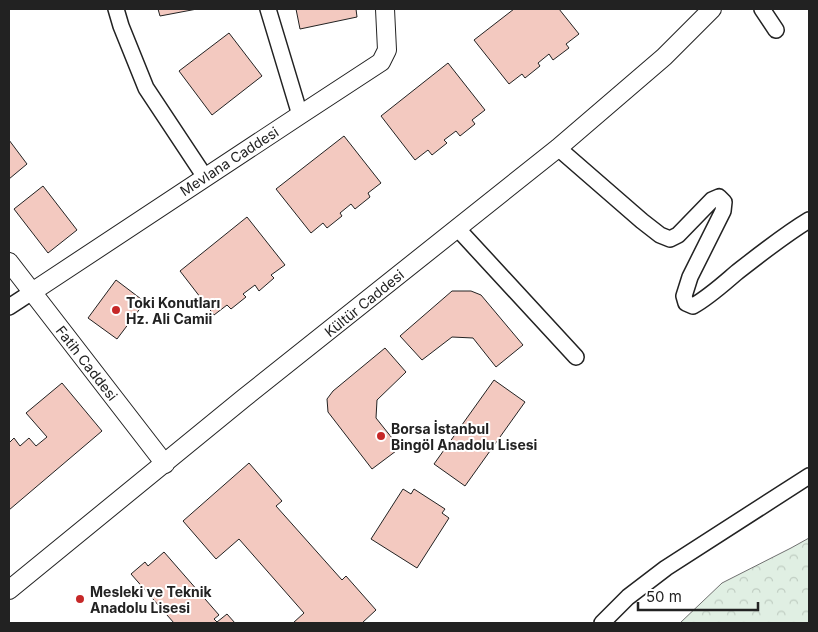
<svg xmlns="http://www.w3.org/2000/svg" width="818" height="632" viewBox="0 0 818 632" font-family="Inter,sans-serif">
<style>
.forest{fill:url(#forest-crowns);stroke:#6f6f6f}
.building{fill:#f3c9c0;stroke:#222}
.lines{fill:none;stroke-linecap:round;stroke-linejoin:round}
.minor-casing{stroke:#222;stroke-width:18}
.tertiary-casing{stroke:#222;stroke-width:20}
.minor{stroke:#fff;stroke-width:15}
.tertiary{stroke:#fff;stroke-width:18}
.poi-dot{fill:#c62828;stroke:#fff;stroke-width:2}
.labels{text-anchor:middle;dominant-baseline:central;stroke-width:4;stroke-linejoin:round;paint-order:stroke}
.street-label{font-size:14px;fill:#222;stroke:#fff}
.poi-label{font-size:14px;font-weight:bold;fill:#222;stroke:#fff;text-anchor:start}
</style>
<defs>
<pattern id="forest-crowns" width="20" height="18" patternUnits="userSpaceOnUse" patternTransform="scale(1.25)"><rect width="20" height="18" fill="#e0efe3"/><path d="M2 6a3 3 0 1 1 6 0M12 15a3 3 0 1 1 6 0" fill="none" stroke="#c0cdc2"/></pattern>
</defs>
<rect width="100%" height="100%" fill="#fff"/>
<!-- forest -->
<path class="forest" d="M809,538V623H680L722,583L791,548Z"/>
<!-- building -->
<g class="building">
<path d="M158,9H197L160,16Z"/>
<path d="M296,9H356L357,17L300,29Z"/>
<path d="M514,9H559L579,34L566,44L569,48L553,60L549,54L538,63L540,66L525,78L522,74L509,84L474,40Z"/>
<path d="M229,33L262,76L212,115L179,71Z"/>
<path d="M448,63L485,110L472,120L475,124L460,136L456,131L444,140L447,143L432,155L428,150L415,160L381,116Z"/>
<path d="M344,136L381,183L368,193L370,197L355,209L351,204L340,213L342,216L327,228L323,223L311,233L276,189Z"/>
<path d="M9,140L27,164L9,179Z"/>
<path d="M43,186L77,230L48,253L14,209Z"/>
<path d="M247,217L285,265L271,275L274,278L259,291L255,285L243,294L246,297L231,309L227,305L214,315L180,271Z"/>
<path d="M116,280L145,302L117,339L88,318Z"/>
<path d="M452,291H471L481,295L523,345L496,367L473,338L452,337L422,360L400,336Z"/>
<path d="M385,348L406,372L377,400L376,418L400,448L372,469L328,412L327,399L333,391Z"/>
<path d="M494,380L525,402L465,486L434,464Z"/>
<path d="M62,383L102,431L9,510V443L14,438L20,446L29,438L36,446L47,437L26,413Z"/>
<path d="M249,463L282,501L276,506L342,580L346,576L376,610L362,623H293L304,613L239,539L216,559L183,521Z"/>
<path d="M403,489L411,494L414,489L445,509L442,513L449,518L417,568L371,539Z"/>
<path d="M164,552L219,615L214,619L217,622L227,614L235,623H174L131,574L145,562L148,566Z"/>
</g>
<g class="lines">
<!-- minor casing -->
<g class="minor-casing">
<g id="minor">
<path d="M116,9L121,26L146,88L205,177"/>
<path d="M268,9L300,115"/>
<path d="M762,9L776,30"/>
<path d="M558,148L642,221L660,235L670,239L678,235L712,200L719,197L724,202L723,211L690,277L684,296L686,303L693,306C709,297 722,285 736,273C759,255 784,235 809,220"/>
<path d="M457,228L576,357"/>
<path d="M9,307L32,292"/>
<path d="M602,623L628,597L666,568L809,476"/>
</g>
</g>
<!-- tertiary casing -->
<g class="tertiary-casing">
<g id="tertiary">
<path d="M9,262L165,464"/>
<path d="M32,292L300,115L381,62L387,50L385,9"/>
<path d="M9,590L244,398L558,148L664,57L712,9"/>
</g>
</g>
<!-- minor -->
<use href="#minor" class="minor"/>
<!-- tertiary -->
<use href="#tertiary" class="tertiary"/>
</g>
<!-- markers -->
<g class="poi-dot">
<circle cx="116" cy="310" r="5"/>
<circle cx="381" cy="436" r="5"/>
<circle cx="80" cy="599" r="5"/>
</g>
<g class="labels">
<!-- street labels -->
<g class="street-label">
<text transform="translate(229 161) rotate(-33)">Mevlana Caddesi</text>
<text transform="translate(364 303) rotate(-39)">Kültür Caddesi</text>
<text transform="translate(87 363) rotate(52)">Fatih Caddesi</text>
</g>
<!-- poi labels -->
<g class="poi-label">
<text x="126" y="302">Toki Konutları<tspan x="126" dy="16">Hz. Ali Camii</tspan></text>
<text x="391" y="428">Borsa İstanbul<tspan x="391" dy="16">Bingöl Anadolu Lisesi</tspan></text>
<text x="90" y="591">Mesleki ve Teknik<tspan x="90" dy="16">Anadolu Lisesi</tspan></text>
</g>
</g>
<!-- border -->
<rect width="818" height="632" fill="none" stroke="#222222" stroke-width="20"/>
<!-- scale -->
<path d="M638 602v8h120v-8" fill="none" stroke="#222222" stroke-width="2.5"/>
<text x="646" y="602" font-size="15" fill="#222222" stroke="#ffffff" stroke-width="4" paint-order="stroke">50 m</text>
</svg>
